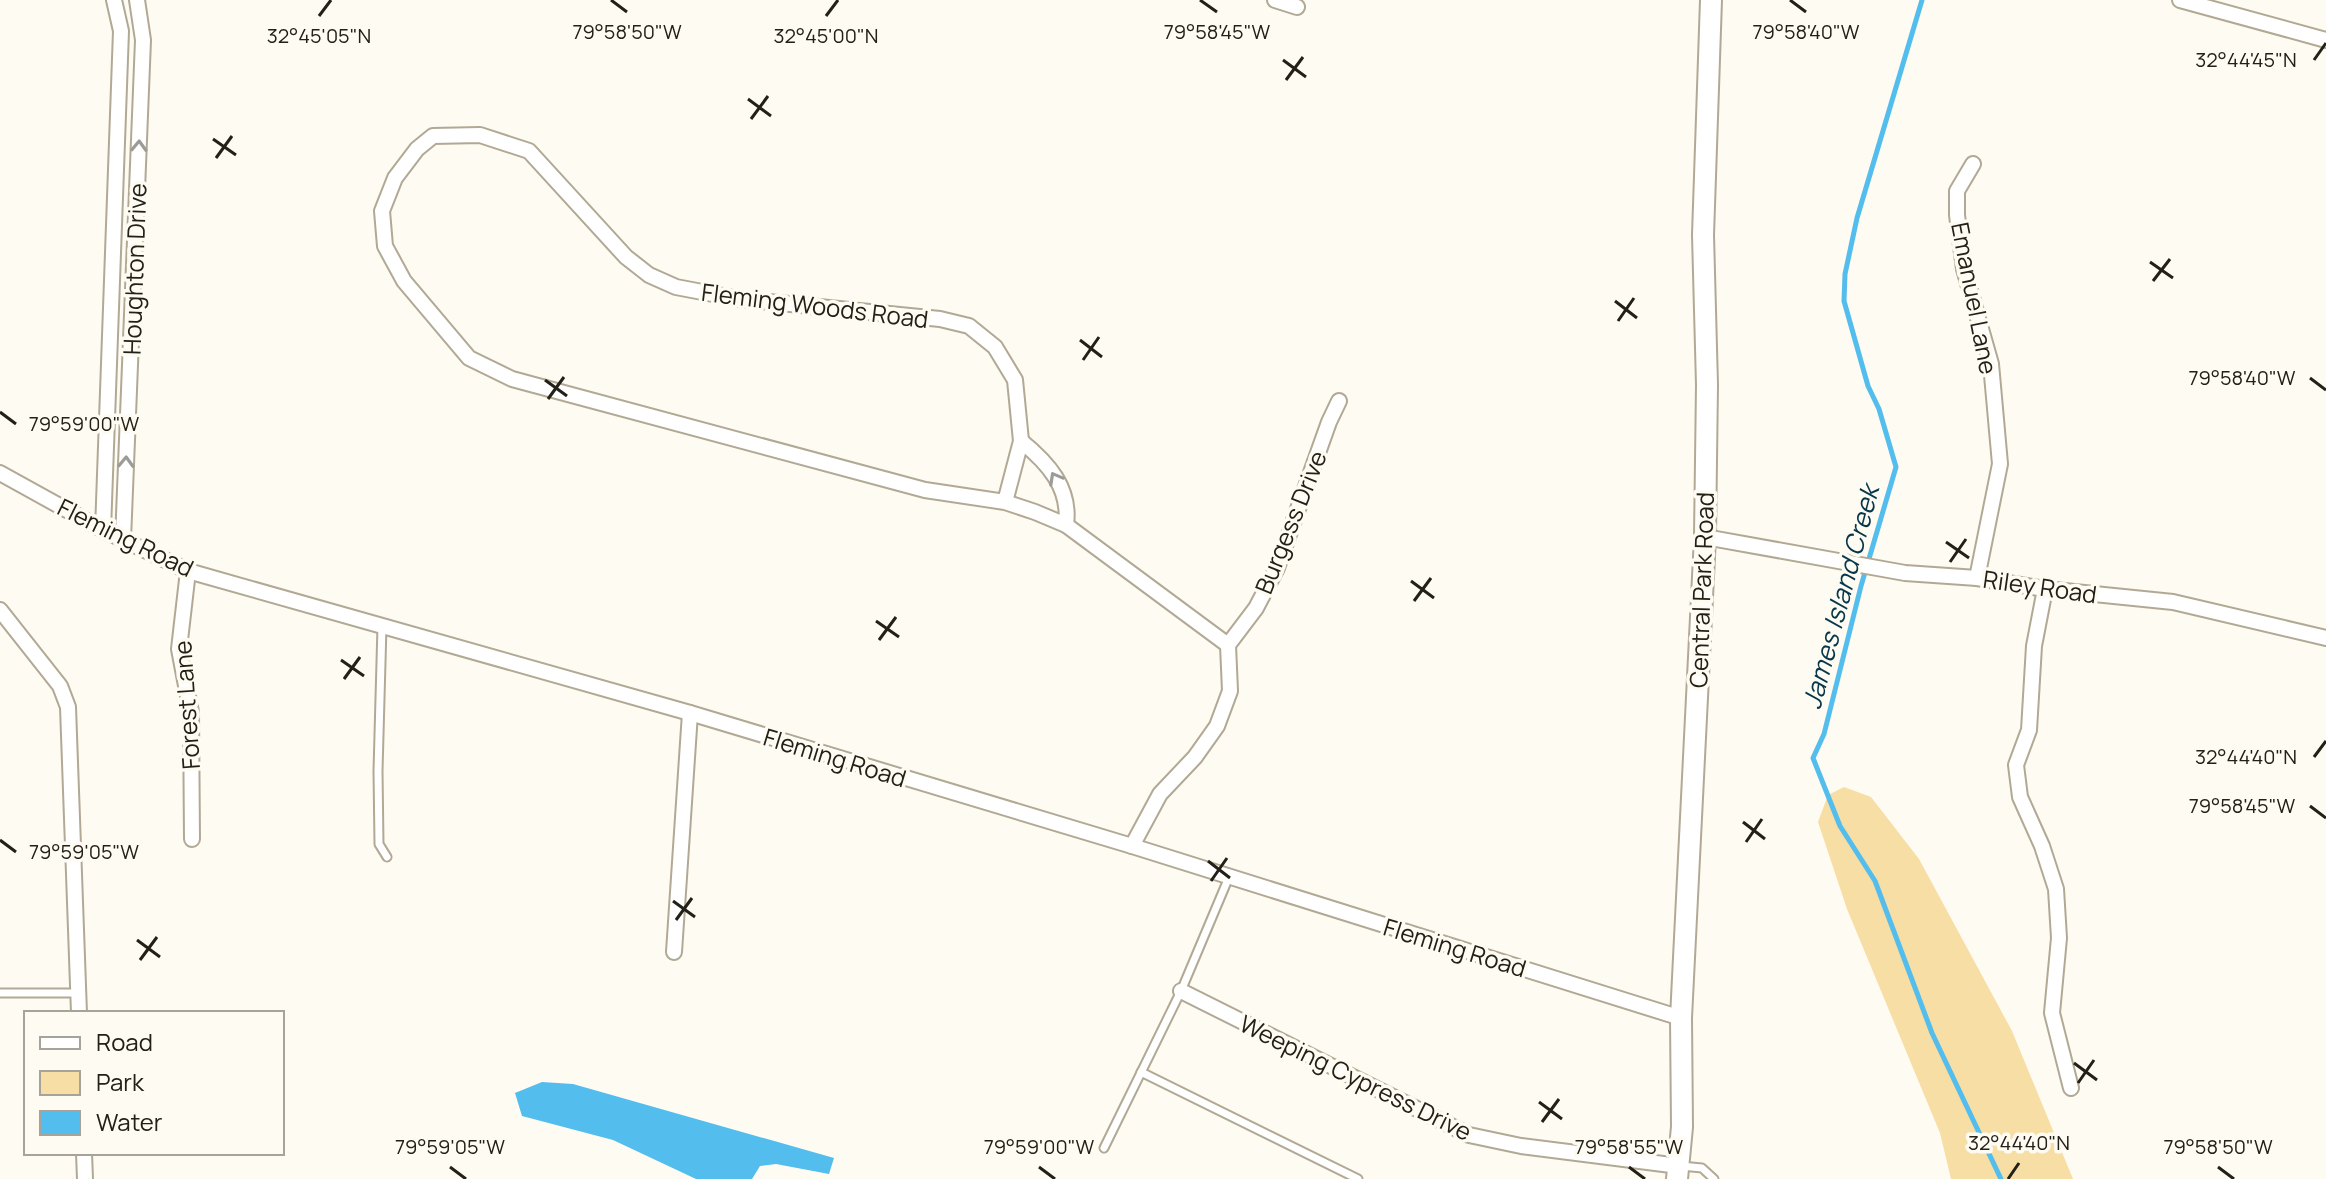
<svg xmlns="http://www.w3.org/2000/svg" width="2326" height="1179" viewBox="0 0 2326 1179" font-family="Manrope,sans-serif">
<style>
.green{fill:#f7dea4}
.water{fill:#53bded}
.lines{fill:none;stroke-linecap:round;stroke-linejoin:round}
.stream{stroke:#53bded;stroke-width:5}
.lane-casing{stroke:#b2a995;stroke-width:11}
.street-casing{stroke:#b2a995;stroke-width:18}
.secondary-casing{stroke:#b2a995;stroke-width:24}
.lane{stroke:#fff;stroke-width:7}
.street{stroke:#fff;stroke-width:14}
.secondary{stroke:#fff;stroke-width:20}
.oneway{stroke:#9c9b97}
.ticks{fill:none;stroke:#232018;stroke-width:3}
.labels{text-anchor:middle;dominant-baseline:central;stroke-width:7;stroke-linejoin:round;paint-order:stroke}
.street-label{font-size:24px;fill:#232018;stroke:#fefbf2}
.water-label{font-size:26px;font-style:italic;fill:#053649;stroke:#fefbf2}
.ticks-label{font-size:20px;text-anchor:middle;fill:#232018;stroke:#fefbf2;stroke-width:7;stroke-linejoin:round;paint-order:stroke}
</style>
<rect width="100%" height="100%" fill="#fefbf2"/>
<!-- green -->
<path class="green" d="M1844,787L1871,797L1919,859L2012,1031L2073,1179H1951L1940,1133L1847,909L1818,822L1828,795Z"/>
<!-- water -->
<path class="water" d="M542,1082L573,1084L834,1158L829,1174L776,1164L760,1166L752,1179H696L613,1140L522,1116L515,1093Z"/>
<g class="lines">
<!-- stream -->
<path class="stream" d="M1922,0L1857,218L1845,274L1844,301L1868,386L1879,409L1896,467L1861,586L1824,734L1813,758L1840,826L1875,881L1932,1033L2001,1179"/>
<!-- lane casing -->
<g class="lane-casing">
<g id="lane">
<path d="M382,626L378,771L379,844L387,857"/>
<path d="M0,993H78"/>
<path d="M1141,1072L1358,1179"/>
<path d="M1104,1148L1181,991L1229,877"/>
<path d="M1681,1166L1702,1168L1714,1179"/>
</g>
</g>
<!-- street casing -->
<g class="street-casing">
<g id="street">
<path d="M1275,0L1297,7"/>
<path d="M2180,0L2326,40"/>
<path d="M1973,164L1957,191V215L1964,269L1991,364L2000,464L1977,578"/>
<path d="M1021,441C1048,463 1071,488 1066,525"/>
<path d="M0,473L103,530L188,571L690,713L1132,846L1681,1018"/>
<path d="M1005,502L1021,441L1015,380L995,347L969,326L940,319L739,299L676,287L649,275L626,257L529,151L480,135L433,136L417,149L395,178L382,211L385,246L404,281L469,358L512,379L925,490L1005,502L1035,512L1066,525L1228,645"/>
<path d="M103,530L121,31L114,0"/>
<path d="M1705,537L1905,573L1977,578L2045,589L2173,602L2326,638"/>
<path d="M123,540L143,40L137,0"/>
<path d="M188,571L179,649L191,712L192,839"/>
<path d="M2045,589L2034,646L2029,730L2016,765L2020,797L2042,846L2056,889L2059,938L2052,1013L2071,1088"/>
<path d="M0,610L60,686L68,707L79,1013"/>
<path d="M1132,846L1160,794L1195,757L1217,726L1230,691L1228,645L1256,608L1277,568L1329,422L1339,401"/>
<path d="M674,952L690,713"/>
<path d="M1181,991L1469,1135L1521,1146L1679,1166"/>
<path d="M84,1153L85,1179"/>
</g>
</g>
<!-- secondary casing -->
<g class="secondary-casing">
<path id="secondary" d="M1677,1179L1682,1127L1681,1018L1705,537L1707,385L1703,235L1711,0"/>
</g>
<!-- lane -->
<use href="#lane" class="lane"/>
<!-- street -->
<use href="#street" class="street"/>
<!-- secondary -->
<use href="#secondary" class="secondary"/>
</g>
<!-- one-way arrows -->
<defs><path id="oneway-chevron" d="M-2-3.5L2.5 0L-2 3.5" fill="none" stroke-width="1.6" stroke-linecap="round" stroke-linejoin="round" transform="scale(2)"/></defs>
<g class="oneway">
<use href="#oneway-chevron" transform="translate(139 146) rotate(-88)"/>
<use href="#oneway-chevron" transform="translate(126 462) rotate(-88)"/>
<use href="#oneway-chevron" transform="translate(1055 478) rotate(-119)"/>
</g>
<!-- ticks -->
<path class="ticks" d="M611,0L627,12M1200,0L1217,12M1790,0L1806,12M319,16L331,0M826,16L838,0M1283,60L1306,77M2314,60L2326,43M1286,80L1303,57M748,99L771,116M751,119L768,96M213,139L236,155M216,158L232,136M2150,262L2173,278M2153,281L2170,259M1615,301L1637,318M1618,321L1634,298M1080,340L1102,357M1083,360L1099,337M2310,378L2326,390M545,380L567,396M548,399L564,377M0,412L16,424M1946,542L1969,558M1950,562L1966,539M1411,581L1434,598M1414,601L1431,578M876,621L899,637M879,640L896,617M341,660L364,676M344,679L360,657M2314,757L2326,741M2310,806L2326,818M1743,822L1765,839M0,840L16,852M1746,842L1762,819M1208,861L1230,878M1211,881L1227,858M673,901L695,917M676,920L692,898M137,940L160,957M140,960L157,937M2074,1063L2097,1080M2078,1083L2094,1060M1539,1102L1562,1119M1542,1122L1559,1099M450,1167L466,1179M1039,1167L1055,1179M1629,1167L1645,1179M2218,1167L2234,1179M2008,1179L2019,1163"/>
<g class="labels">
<!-- street labels -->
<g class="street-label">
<text transform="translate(134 269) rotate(-88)">Houghton Drive</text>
<text transform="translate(1975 298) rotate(79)">Emanuel Lane</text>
<text transform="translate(815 305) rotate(7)">Fleming Woods Road</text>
<text transform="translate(1290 522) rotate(-68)">Burgess Drive</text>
<text transform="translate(126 537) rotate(26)">Fleming Road</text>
<text transform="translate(2040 586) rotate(8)">Riley Road</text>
<text transform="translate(1701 590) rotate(-88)">Central Park Road</text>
<text transform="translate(186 705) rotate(-94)">Forest Lane</text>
<text transform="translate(835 757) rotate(17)">Fleming Road</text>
<text transform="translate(1455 947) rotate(17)">Fleming Road</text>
<text transform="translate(1356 1077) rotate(26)">Weeping Cypress Drive</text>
</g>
<!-- water labels -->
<g class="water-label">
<text transform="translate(1840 597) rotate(-75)">James Island Creek</text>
</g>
</g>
<g class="ticks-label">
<text x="627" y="39">79°58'50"W</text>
<text x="1217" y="39">79°58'45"W</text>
<text x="1806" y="39">79°58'40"W</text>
<text x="826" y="43">32°45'00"N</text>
<text x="319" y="43">32°45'05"N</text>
<text x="2246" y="67">32°44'45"N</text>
<text x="2242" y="385">79°58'40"W</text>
<text x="84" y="431">79°59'00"W</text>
<text x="2246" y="764">32°44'40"N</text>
<text x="2242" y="813">79°58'45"W</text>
<text x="84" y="859">79°59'05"W</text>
<text x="2019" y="1150">32°44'40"N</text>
<text x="450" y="1154">79°59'05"W</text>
<text x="1039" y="1154">79°59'00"W</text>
<text x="1629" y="1154">79°58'55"W</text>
<text x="2218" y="1154">79°58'50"W</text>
</g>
<!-- legend -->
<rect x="24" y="1011" width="260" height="144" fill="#fefbf2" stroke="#a6a39b" stroke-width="2"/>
<rect x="40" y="1037" width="40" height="12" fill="#ffffff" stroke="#a6a39b" stroke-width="2"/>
<text x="96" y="1051" font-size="24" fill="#232018">Road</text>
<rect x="40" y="1071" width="40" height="24" fill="#f7dea4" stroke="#a6a39b" stroke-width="2"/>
<text x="96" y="1091" font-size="24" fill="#232018">Park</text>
<rect x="40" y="1111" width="40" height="24" fill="#53bded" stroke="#a6a39b" stroke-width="2"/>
<text x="96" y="1131" font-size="24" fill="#232018">Water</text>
</svg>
